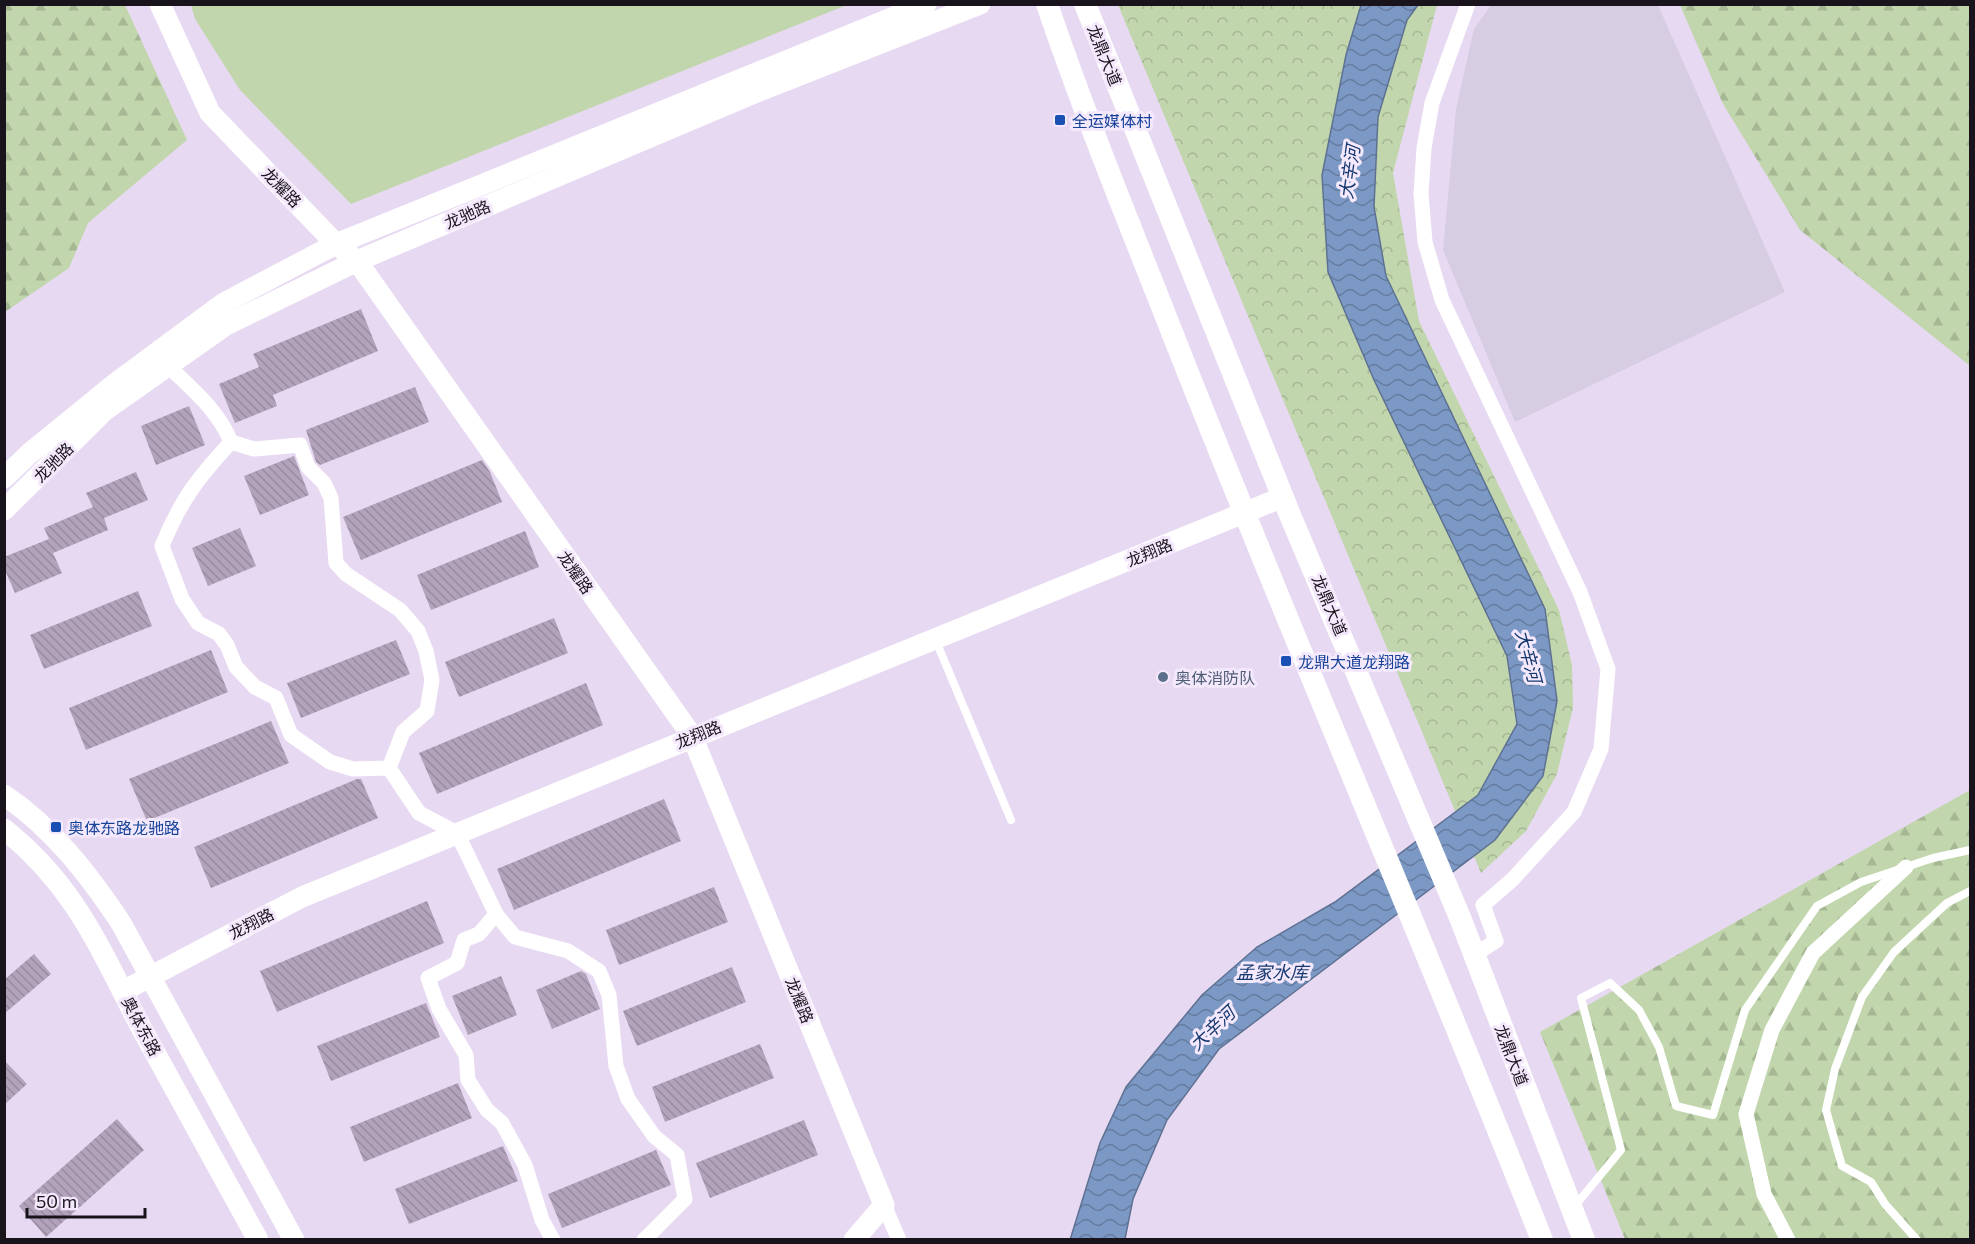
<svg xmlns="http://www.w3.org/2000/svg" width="1975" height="1244" viewBox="0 0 1975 1244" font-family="Commissioner,'Noto Sans SC',sans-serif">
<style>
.commercial{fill:#d6cde2}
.grass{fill:#c1d6ac}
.forest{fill:url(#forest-firs)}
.park{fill:url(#park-crowns)}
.water{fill:url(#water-waves);stroke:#5e7192;stroke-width:1.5}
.building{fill:url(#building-back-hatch)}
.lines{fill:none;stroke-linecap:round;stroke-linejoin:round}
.lane{stroke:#fff;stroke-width:8}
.street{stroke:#fff;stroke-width:15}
.secondary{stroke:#fff;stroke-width:21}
.primary{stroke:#fff;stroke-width:22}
.transit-dot{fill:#1a4fb4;stroke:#f4e8fc;stroke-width:2}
.service-dot{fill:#5c6f8a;stroke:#f4e8fc;stroke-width:2}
.labels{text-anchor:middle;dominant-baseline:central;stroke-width:6;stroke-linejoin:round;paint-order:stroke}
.street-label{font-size:16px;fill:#19141c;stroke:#f4e8fc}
.transit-label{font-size:16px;fill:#164399;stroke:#f4e8fc;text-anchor:start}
.service-label{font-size:16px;fill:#4e5e75;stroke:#f4e8fc;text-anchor:start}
.water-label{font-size:18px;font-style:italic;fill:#15386f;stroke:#f4e8fc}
</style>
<defs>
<pattern id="forest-firs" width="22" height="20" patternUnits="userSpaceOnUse" patternTransform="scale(1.5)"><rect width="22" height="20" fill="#c1d6ac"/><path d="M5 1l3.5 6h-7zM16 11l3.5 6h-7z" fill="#a5b793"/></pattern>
<pattern id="park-crowns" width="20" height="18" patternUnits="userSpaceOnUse" patternTransform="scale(1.5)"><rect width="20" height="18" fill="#c1d6ac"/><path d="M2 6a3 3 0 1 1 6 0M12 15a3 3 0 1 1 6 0" fill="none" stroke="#a5b793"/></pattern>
<pattern id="water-waves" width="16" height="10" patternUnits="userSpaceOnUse" patternTransform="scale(1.5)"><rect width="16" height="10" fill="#7c99c5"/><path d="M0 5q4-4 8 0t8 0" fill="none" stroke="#657c9f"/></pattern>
<pattern id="building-back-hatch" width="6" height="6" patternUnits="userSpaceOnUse" patternTransform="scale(1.5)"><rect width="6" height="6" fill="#b2a3bb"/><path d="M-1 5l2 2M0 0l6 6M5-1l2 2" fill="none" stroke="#988ba0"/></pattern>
</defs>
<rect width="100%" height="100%" fill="#e8d9f2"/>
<!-- commercial -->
<path class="commercial" d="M1492,4L1658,5L1785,292L1515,422L1443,250L1456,109L1474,29Z"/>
<!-- grass -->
<path class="grass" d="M191,5V4L847,5L351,204L240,90L195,19Z"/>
<!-- forest -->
<g class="forest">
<path d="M5,4L125,5L187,140L88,223L69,268L5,312Z"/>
<path d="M1680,5H1970V366L1800,230L1723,104Z"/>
<path d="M1970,790V1239H1625L1540,1032Z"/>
</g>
<!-- park -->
<path class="park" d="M1118,5H1437L1393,173L1419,321L1559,610L1572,665L1573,708L1557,774L1526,831L1481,873Z"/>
<!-- water -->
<path class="water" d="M1361,5H1418L1407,20L1378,117L1374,207L1386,276L1545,609L1557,701L1543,776L1495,840L1219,1049L1167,1120L1133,1199L1125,1239L1070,1240L1100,1143L1126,1087L1202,995L1257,947L1335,902L1478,795L1517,724L1507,656L1374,380L1328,272L1322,175L1346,55Z"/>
<!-- building -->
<g class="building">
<path d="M361,309L378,351L273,395L277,406L235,423L219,384L259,367L253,354Z"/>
<path d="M415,387L429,422L320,465L316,462L306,430Z"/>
<path d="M189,406L205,445L156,465L141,426Z"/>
<path d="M294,456L309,495L260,515L244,476Z"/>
<path d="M482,460L490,472L502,502L361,560L343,517Z"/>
<path d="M136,472L148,500L104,518L108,530L53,553L62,573L15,593L4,568V557L49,539L44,528L93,507L86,493Z"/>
<path d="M240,528L256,566L208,586L192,548Z"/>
<path d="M525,531L539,567L431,610L417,575Z"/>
<path d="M138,591L152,626L44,669L30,635Z"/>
<path d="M554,618L568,653L459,697L445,662Z"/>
<path d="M396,640L410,674L301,718L287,683Z"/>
<path d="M211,650L228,692L86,750L69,708Z"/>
<path d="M586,683L603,725L437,794L419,753Z"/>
<path d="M271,721L289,763L147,821L129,779Z"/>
<path d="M357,779H361L378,818L211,888L194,847Z"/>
<path d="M664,799L681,841L514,910L497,869Z"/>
<path d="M714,887L728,922L619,965L606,930Z"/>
<path d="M427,901L444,943L277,1012L260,971Z"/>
<path d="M34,954L51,974L4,1014V980Z"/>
<path d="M732,967L746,1002L637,1046L623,1011Z"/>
<path d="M581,971L586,974L600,1009L552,1029L536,990Z"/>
<path d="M501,976L517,1015L468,1035L452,996Z"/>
<path d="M426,1003L440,1037L331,1081L317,1046Z"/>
<path d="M760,1044L774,1078L665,1122L652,1087Z"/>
<path d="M4,1060L27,1084L4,1105Z"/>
<path d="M458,1083L472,1118L364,1162L350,1127Z"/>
<path d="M117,1119L144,1150L46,1237L19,1206Z"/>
<path d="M804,1120L818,1155L710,1198L696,1163Z"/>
<path d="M503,1146L518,1181L409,1224L395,1189Z"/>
<path d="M656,1150L671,1185L562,1228L548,1194Z"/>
</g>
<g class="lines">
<!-- lane -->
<g class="lane">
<path d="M936,641L1011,820"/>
<path d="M1574,1207L1621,1150L1581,998L1610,983L1639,1010L1659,1047L1676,1106L1713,1115L1745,1010L1817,906L1861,882L1933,858L1970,850"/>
<path d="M1917,1240L1885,1204L1871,1182L1842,1166L1826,1110L1835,1069L1862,997L1894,952L1947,903L1970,891"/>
</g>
<!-- street -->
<g class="street">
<path d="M1468,4L1432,103L1424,148L1421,194L1425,242L1442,300L1580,592L1608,669L1601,749L1574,812L1513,879L1483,905L1496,941L1474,955"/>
<path d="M168,366C192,389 218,410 231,442L254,449L300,445L308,467L324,483L331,498L336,563L346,574L400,610L418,631L426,651L432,680L427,711L403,732L389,768L419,813L457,833L496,914L515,937L568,951L599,971L609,995L616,1066L628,1099L654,1136L677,1155L685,1199L644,1240"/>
<path d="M231,442C198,478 181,499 162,546L182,599L198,623L219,634L227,645L236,667L255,687L276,698L291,735L330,762L353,769L389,768"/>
<path d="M496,914L479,934L464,940L457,963L428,978L439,1009L466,1055L468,1080L487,1110L502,1123L525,1165L542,1220L553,1240"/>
<path d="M884,1205L899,1240"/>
<path d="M1788,1240L1764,1194L1746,1114L1772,1030L1813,953L1906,867"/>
</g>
<!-- secondary -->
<g class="secondary">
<path d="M160,4L210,113L336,244L357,261L692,736L884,1205L854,1240"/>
<path d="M4,478L30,453L116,383L224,303L336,244L926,4"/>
<path d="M4,510L104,411L226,325L357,261L747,96L980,4"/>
<path d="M4,795C53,828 89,875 121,923L294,1240"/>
<path d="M4,829C77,887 101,952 143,1031C181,1100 219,1170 258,1240"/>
<path d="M123,991L302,897L1283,497"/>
</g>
<!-- primary -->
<g class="primary">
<path d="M1047,4C1083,110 1125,213 1166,317C1287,626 1420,931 1542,1240"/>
<path d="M1085,4L1290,515L1461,920L1584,1240"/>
</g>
</g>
<!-- markers -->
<g class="transit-dot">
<rect x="1054" y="114" width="12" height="12" rx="3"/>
<rect x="1280" y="655" width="12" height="12" rx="3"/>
<rect x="50" y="821" width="12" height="12" rx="3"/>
</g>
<circle class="service-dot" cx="1163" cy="677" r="6"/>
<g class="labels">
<!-- street labels -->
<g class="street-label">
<text transform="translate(1105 55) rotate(68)">龙鼎大道</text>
<text transform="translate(282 187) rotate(46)">龙耀路</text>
<text transform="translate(467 214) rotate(-23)">龙驰路</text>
<text transform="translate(53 462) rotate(-45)">龙驰路</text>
<text transform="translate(1149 552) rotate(-22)">龙翔路</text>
<text transform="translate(576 572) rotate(55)">龙耀路</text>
<text transform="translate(1330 605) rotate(67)">龙鼎大道</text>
<text transform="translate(698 734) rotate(-22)">龙翔路</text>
<text transform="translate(251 923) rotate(-27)">龙翔路</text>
<text transform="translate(800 1000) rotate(68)">龙耀路</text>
<text transform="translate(142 1026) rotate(62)">奥体东路</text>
<text transform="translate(1512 1055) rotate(69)">龙鼎大道</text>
</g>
<!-- transit labels -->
<g class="transit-label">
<text x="1072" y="120">全运媒体村</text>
<text x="1298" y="661">龙鼎大道龙翔路</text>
<text x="68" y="827">奥体东路龙驰路</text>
</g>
<!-- service labels -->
<g class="service-label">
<text x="1175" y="677">奥体消防队</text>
</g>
<!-- water labels -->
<g class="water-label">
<text transform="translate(1349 172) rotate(-82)">大辛河</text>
<text transform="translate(1529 656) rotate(75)">大辛河</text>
<text x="1272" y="972">孟家水库</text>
<text transform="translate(1212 1028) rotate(-43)">大辛河</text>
</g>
</g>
<!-- border -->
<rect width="1975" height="1244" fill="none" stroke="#19141c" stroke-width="12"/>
<!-- scale -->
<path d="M27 1208v9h118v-9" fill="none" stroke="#19141c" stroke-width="3"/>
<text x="36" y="1208" font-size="18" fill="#19141c" stroke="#f4e8fc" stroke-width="4.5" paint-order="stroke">50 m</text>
</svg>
